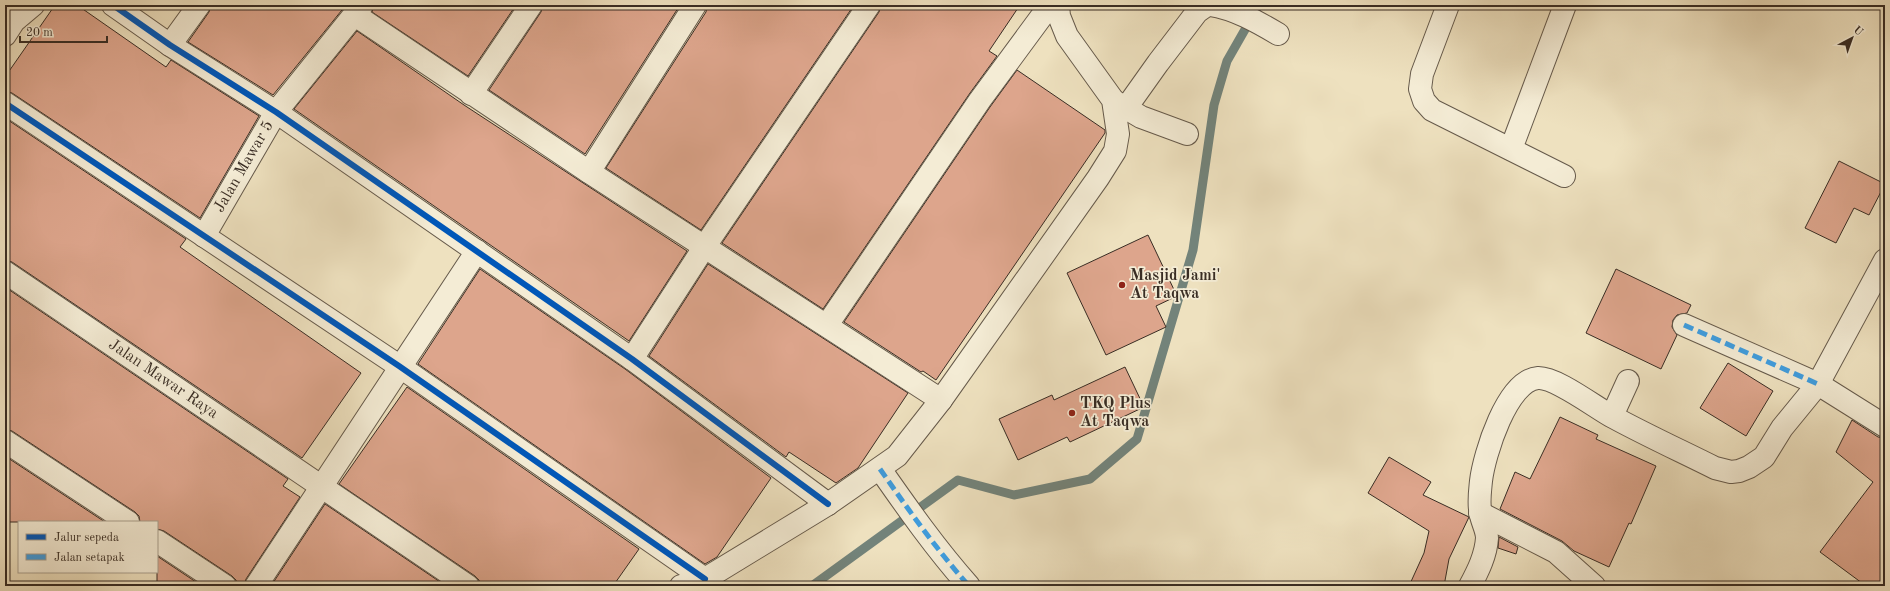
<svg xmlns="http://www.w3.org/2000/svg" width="1890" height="591" viewBox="0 0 1890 591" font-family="'Old Standard TT',serif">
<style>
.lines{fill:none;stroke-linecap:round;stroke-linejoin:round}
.stream{stroke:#73837a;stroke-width:9}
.building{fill:#dda58c;stroke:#392d24}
.minor-casing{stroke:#665a4b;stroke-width:24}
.minor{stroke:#f4ecd5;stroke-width:22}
.quiet{stroke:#3e9de0;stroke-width:5;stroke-dasharray:10 5;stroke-linecap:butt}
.cycleway-casing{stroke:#f4ecd5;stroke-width:8}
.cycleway{stroke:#0057b8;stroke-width:6}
.poi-dot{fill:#8f2418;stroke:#f4ecd5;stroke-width:1.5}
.labels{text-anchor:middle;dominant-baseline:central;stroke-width:3.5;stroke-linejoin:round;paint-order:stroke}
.street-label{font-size:16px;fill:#392d24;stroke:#f4ecd5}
.poi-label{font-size:16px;font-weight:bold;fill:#392d24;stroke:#f4ecd5;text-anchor:start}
</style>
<rect width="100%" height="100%" fill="#eee1bf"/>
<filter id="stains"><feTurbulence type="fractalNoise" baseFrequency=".005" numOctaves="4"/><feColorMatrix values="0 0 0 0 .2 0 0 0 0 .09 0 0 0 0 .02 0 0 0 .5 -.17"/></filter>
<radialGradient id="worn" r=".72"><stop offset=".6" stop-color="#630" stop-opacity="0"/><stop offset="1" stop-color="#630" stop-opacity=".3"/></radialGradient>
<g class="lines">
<!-- stream -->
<path class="stream" d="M812,586L958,480L1014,495L1090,479L1137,439L1193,250L1214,105L1227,61L1259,5"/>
</g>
<!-- building -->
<g class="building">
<path d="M55,5H77L166,67L171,60L259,116L200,218L12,93L5,91V77Z"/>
<path d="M211,5H346L273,95L188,42L209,12Z"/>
<path d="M374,5H516L468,76L372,12Z"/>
<path d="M543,5H680L585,154L489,90L541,12Z"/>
<path d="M707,5H854L701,230L606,168L706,12Z"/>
<path d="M881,5H1020L989,51L997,56L970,93L823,309L722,243L879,12Z"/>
<path d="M357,31L464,105L687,251L629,341L294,109Z"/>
<path d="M1017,70L1105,130V133L936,380L923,371L921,372L844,322L990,107Z"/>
<path d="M5,118L186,239L180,247L361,373L302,458L12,262L5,260Z"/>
<path d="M1839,161L1885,184L1869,215L1854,208L1836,243L1805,228Z"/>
<path d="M1148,235L1177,296L1156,306L1166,327L1106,355L1067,273Z"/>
<path d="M708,264L908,393L858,468L836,483L789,452L786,457L649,356Z"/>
<path d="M480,269L625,369L771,478L717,557L705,564L418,364Z"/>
<path d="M1616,269L1691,305L1687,313L1677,315L1673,320L1672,327L1677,335L1661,369L1586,333Z"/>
<path d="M5,287L288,479L283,486L300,497L246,579L244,586H237L236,580L232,576L164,531L157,529V522H140L139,516L135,512L12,431L5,429Z"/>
<path d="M1728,363L1773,391L1746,436L1700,408Z"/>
<path d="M1125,367L1144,407L1070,442L1067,437L1018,460L999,419L1052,395L1054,400Z"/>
<path d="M407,387L639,549L613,586H480L479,580L475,576L339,484Z"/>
<path d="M1560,417L1598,435L1596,439L1656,466L1631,524L1629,523L1609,567L1574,551L1562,541L1500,509L1515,472L1530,479Z"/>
<path d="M1852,420L1878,437L1885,438V586H1866L1820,552L1873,482L1836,452Z"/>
<path d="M5,456L105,522H5Z"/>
<path d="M1389,457L1431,482L1423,495L1469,517L1449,559L1444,586H1409L1424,553L1429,531L1368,493Z"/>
<path d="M325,504L446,586H271Z"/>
<path d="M1499,537L1518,547L1516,554L1498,548Z"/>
<path d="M157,556L202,586H157Z"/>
</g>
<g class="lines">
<!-- minor casing -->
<g class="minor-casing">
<g id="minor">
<path d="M113,5L170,45L276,112L632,359L828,504"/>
<path d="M1210,5C1235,9 1256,21 1278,34"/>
<path d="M1448,5L1422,74L1420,89L1424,101L1432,110L1564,176"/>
<path d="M355,15L589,172L941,400"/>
<path d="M5,35L14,21L33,5"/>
<path d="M170,45L199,5"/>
<path d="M471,94L531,5"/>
<path d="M1114,101L1141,117L1187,134"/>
<path d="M5,103L399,366L705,579"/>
<path d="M1126,108L1158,63L1197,12L1207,5"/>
<path d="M1511,149L1565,5"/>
<path d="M589,172L695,5"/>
<path id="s1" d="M204,236L276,112L362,5"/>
<path id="s2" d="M5,272L468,586"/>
<path d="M827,325L980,100L1050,5"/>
<path d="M1684,325L1818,384L1885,426"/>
<path d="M632,359L705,246L869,5"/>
<path d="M1612,416L1628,381"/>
<path d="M5,441L128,522"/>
<path d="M880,469C908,509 936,549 969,586"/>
<path d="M1480,513L1556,552L1594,586"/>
<path d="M157,541L225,586"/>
<path d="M256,586L477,251"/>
<path d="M681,586L705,579L828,504L897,456L941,400L1098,178L1115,151L1118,134L1113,100L1067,36L1059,16L1058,5"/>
<path d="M1470,586C1478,571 1486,555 1487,538C1487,530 1482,522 1481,515C1478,505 1480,491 1481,481C1484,455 1507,380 1538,378C1556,377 1596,408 1613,417C1646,435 1681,451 1715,468L1731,472L1739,471L1749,467L1764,457L1782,428L1818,384L1885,260"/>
</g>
</g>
<!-- minor -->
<use href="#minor" class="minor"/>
<!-- quiet -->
<g class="quiet">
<path d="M1684,325L1818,384"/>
<path d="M880,469C908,509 936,549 969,586"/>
</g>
<!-- cycleway casing -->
<g class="cycleway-casing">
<g id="cycleway">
<path d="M113,5L170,45L276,112L632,359L828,504"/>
<path d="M5,103L399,366L705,579"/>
</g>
</g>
<!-- cycleway -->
<use href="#cycleway" class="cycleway"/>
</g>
<!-- markers -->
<g class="poi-dot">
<circle cx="1122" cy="285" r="4"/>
<circle cx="1072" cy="413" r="4"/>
</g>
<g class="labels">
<!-- street labels -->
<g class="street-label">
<text stroke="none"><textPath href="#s1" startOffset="80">Jalan Mawar 5</textPath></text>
<text stroke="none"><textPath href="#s2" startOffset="191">Jalan Mawar Raya</textPath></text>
</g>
<!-- poi labels -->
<g class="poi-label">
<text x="1130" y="276">Masjid Jami'<tspan x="1130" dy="18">At Taqwa</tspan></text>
<text x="1080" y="404">TKQ Plus<tspan x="1080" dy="18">At Taqwa</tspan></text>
</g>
</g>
<!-- margin -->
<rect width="1890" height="591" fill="none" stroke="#eee1bf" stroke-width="20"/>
<rect x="6" y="6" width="1878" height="579" fill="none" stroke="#392d24" stroke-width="2"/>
<rect x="10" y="10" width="1870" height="571" fill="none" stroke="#392d24"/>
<!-- legend -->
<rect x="18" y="521" width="140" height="52" fill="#f4ecd5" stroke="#a9a08e"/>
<rect x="26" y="534" width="20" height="6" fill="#0057b8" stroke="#a9a08e"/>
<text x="54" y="541" font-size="12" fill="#392d24">Jalur sepeda</text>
<rect x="26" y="554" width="20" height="6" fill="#3e9de0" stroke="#a9a08e"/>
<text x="54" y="561" font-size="12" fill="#392d24">Jalan setapak</text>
<!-- north arrow -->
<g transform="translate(1852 38) rotate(41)" stroke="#f4ecd5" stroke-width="3" paint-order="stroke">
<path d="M0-3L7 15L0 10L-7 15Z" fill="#392d24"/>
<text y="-6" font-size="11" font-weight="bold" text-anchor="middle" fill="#392d24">U</text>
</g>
<!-- scale -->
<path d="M20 36v6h87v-6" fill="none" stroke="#392d24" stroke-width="2"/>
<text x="26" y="36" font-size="12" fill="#392d24" stroke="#f4ecd5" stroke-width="3" paint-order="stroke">20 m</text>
<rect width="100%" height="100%" filter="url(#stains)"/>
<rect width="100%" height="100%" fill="url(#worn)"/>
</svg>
